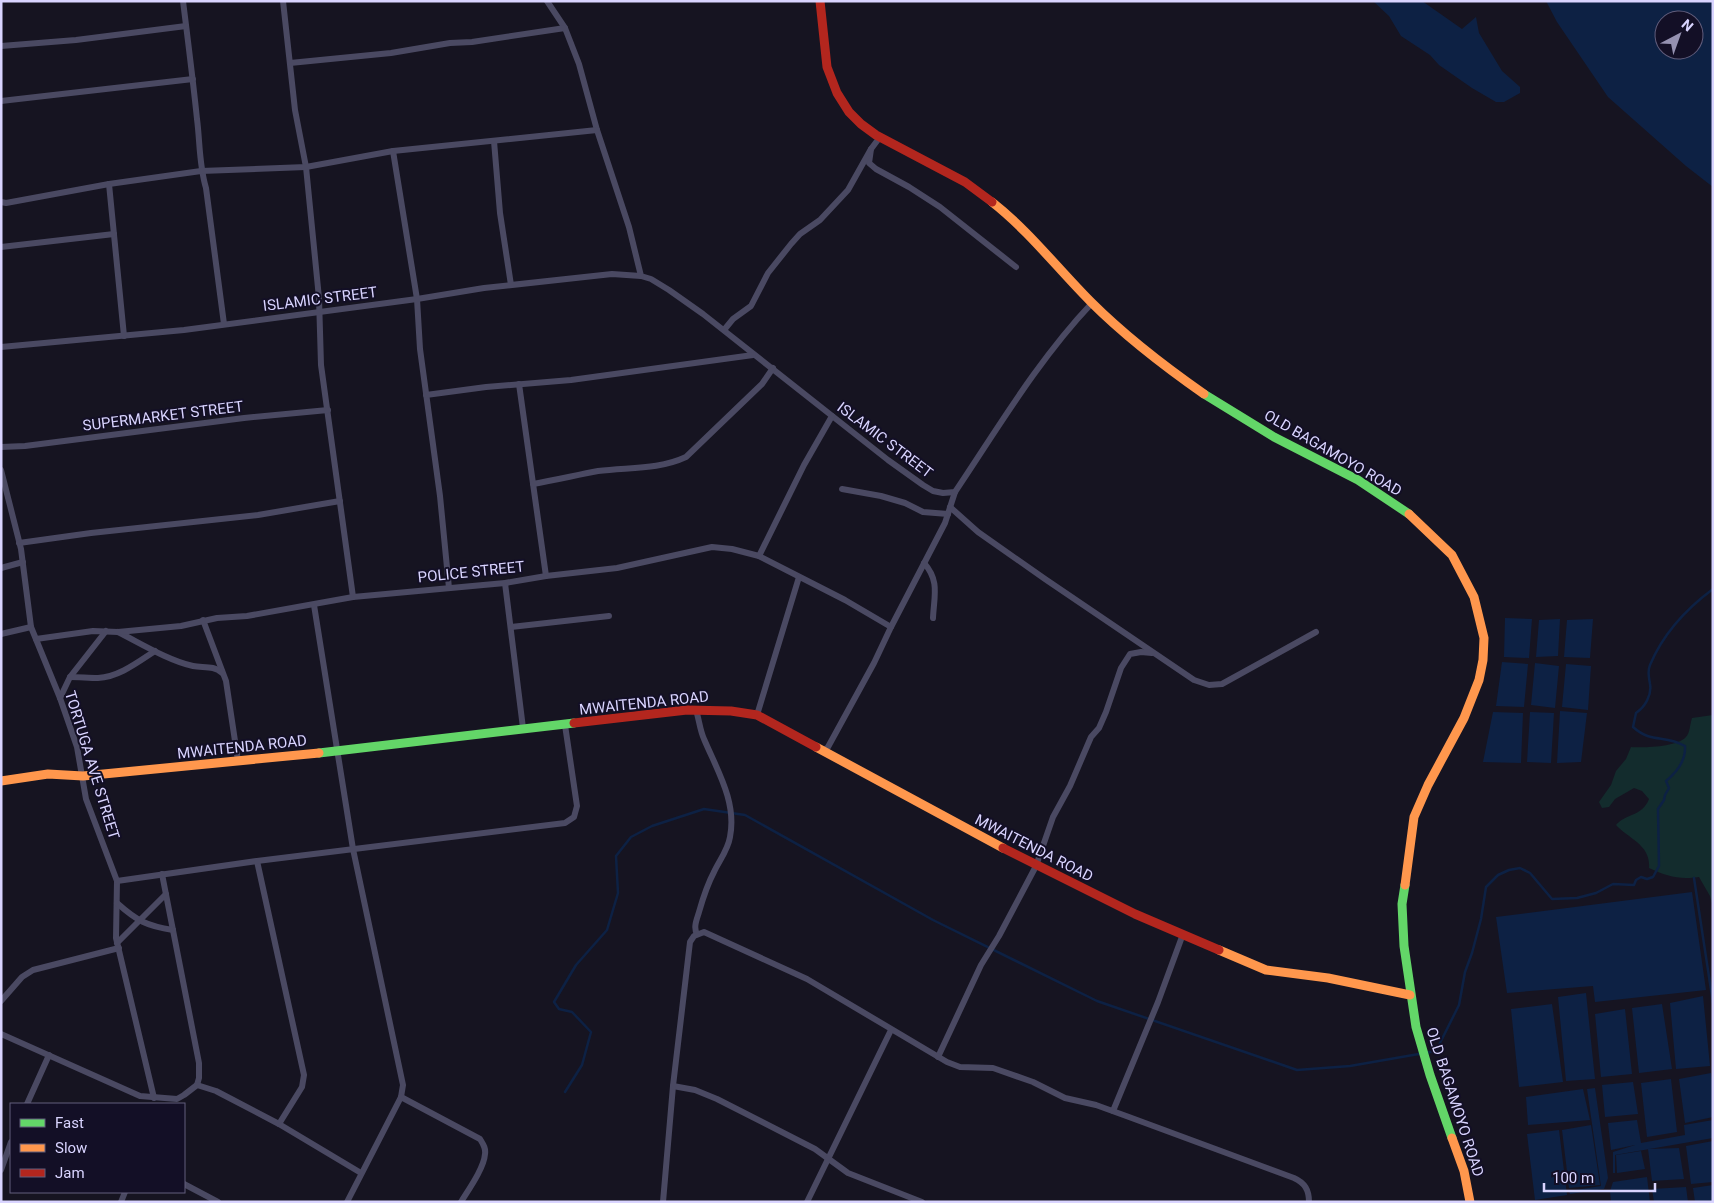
<svg xmlns="http://www.w3.org/2000/svg" width="1714" height="1203" viewBox="0 0 1714 1203" font-family="Roboto,sans-serif">
<style>
.green{fill:#132c2d}
.water{fill:#0d2144;fill-rule:evenodd}
.lines{fill:none;stroke-linecap:round;stroke-linejoin:round}
.stream{stroke:#0d2144;stroke-width:2.5}
.street{stroke:#4a4962;stroke-width:6}
.fast{stroke:#63d668;stroke-width:9}
.slow{stroke:#ff974d;stroke-width:9}
.jam{stroke:#b3261e;stroke-width:9}
.labels{text-anchor:middle;dominant-baseline:central;stroke-width:4;stroke-linejoin:round;paint-order:stroke}
.street-label{font-size:15px;fill:#d9d4ff;stroke:#130f26}
</style>
<rect width="100%" height="100%" fill="#161421"/>
<!-- green -->
<path class="green" d="M1713,715V907L1710,896L1699,877C1678,880 1667,876 1649,868C1651,845 1629,839 1616,825C1626,813 1642,817 1649,799L1642,791L1634,788L1615,799L1609,807L1602,808L1599,802L1611,785L1616,771L1626,759L1631,747C1644,748 1677,747 1686,737C1690,733 1690,724 1692,718Z"/>
<!-- water -->
<g class="water">
<path d="M1373,1H1422L1462,29L1476,17L1479,33L1502,71L1520,87V93L1504,102H1496L1472,88L1439,65L1430,55L1401,36L1389,16Z"/>
<path d="M1546,1H1713V187L1686,166L1608,97L1557,22ZM1664,20H1694V50H1664Z"/>
<path d="M1505,618L1532,619L1529,658L1504,657Z"/>
<path d="M1560,619L1558,656L1536,657L1539,620Z"/>
<path d="M1593,619L1590,658L1564,657L1567,620Z"/>
<path d="M1502,662L1528,664L1524,707L1496,706Z"/>
<path d="M1535,663L1559,666L1555,708L1531,705Z"/>
<path d="M1566,664L1591,666L1588,710L1562,707Z"/>
<path d="M1560,711L1587,713L1581,762L1557,763Z"/>
<path d="M1493,712L1523,713L1521,763L1483,762Z"/>
<path d="M1530,712L1554,713L1551,763L1527,762Z"/>
<path d="M1692,892L1706,990L1595,1002L1593,986L1507,993L1496,917Z"/>
<path d="M1586,993L1595,1079L1566,1081L1558,997Z"/>
<path d="M1703,996L1710,1066L1676,1069L1670,1003Z"/>
<path d="M1552,1004L1563,1082L1519,1087L1511,1009Z"/>
<path d="M1662,1004L1672,1069L1639,1073L1632,1008Z"/>
<path d="M1625,1009L1632,1074L1601,1077L1595,1014Z"/>
<path d="M1711,1073L1713,1088V1117L1685,1123L1679,1079Z"/>
<path d="M1671,1079L1677,1132L1647,1137L1641,1083Z"/>
<path d="M1633,1082L1638,1114L1605,1117L1602,1085Z"/>
<path d="M1595,1088L1608,1178L1604,1189L1570,1194L1569,1191L1601,1186L1587,1089Z"/>
<path d="M1583,1089L1590,1120L1528,1125L1526,1097Z"/>
<path d="M1637,1120L1641,1143L1685,1135L1684,1125L1713,1120V1138L1615,1155V1173H1613V1152L1635,1145L1611,1150L1608,1123Z"/>
<path d="M1591,1125L1600,1185L1569,1188L1562,1130Z"/>
<path d="M1559,1130L1567,1195L1535,1200L1527,1134Z"/>
<path d="M1713,1141V1182L1691,1184L1686,1146Z"/>
<path d="M1679,1148L1684,1179L1652,1181L1648,1149Z"/>
<path d="M1641,1151L1645,1169L1617,1173L1616,1155Z"/>
<path d="M1647,1177L1650,1202H1611L1610,1191L1613,1182Z"/>
<path d="M1713,1185V1202H1695L1693,1188Z"/>
<path d="M1686,1187L1688,1202H1654L1652,1189Z"/>
</g>
<g class="lines">
<!-- stream -->
<g class="stream">
<path d="M1694,878L1713,1003"/>
<path d="M565,1092L582,1065L591,1032L572,1012L559,1009L554,1002L576,965L607,930L618,893L616,856L631,837L652,826L704,809L745,815L933,920L1097,1001L1297,1070L1350,1066L1436,1051L1459,1005L1465,972L1472,953L1481,919L1486,887L1498,875L1509,870L1520,868L1530,873L1552,899L1577,898L1596,893L1613,884L1634,885L1636,880L1641,877L1647,879L1653,877L1659,866L1658,809L1664,800L1665,795L1669,788L1666,781C1677,772 1686,761 1685,746C1664,734 1652,744 1633,727L1636,713C1645,707 1652,695 1650,684C1649,677 1647,672 1650,665C1663,634 1686,609 1713,589"/>
</g>
<!-- street -->
<g class="street">
<path d="M183,1C188,41 193,80 197,119C200,142 199,165 206,188L224,324"/>
<path d="M283,1L295,110L306,167L319,298L321,365L353,597"/>
<path d="M547,1L565,28L579,64L597,130L629,227L641,276L651,279L669,290L703,314L888,460L923,485L933,491L943,493L955,492C998,428 1038,360 1092,303"/>
<path d="M1,46L76,40L186,26"/>
<path d="M290,63L391,53L450,43L472,42L565,28"/>
<path d="M1,101L193,79"/>
<path d="M880,137L871,149L869,163L876,169L909,187L940,207L1016,267"/>
<path d="M494,141L500,213L511,285"/>
<path d="M393,151L417,299L420,349L440,496L449,588"/>
<path d="M109,184L124,336"/>
<path d="M1,202L6,203L109,184L201,171L306,167L393,151L597,130"/>
<path d="M1,247L114,234"/>
<path d="M724,330L733,319L751,306L768,273L791,244L800,234L820,220L848,190L871,149"/>
<path d="M1,347L184,330L417,299L484,288L612,274L641,276"/>
<path d="M519,384L546,576"/>
<path d="M426,395L486,387L571,380L753,355"/>
<path d="M1,447L25,446L244,418L328,410"/>
<path d="M1,470L21,549L31,627L60,698L77,747L86,799L117,881L116,938L154,1098"/>
<path d="M533,484C555,480 577,475 598,471C628,467 658,470 686,457L762,384L773,368"/>
<path d="M842,489L881,496L905,503L923,512L948,514"/>
<path d="M950,507L978,532L1045,579L1194,680L1209,685L1222,684L1316,632"/>
<path d="M19,543L91,533L258,515L340,501"/>
<path d="M759,556L804,465L832,416"/>
<path d="M924,563C940,581 934,596 933,618"/>
<path d="M1,568L23,562"/>
<path d="M505,583L523,728"/>
<path d="M314,605L353,849L403,1085L401,1097L347,1202"/>
<path d="M203,620L226,681L238,761"/>
<path d="M511,627L609,616"/>
<path d="M118,632C140,643 169,661 193,666C203,668 214,665 222,673"/>
<path d="M1,634L31,627"/>
<path d="M36,639L93,631L118,632L181,626L217,618L247,616L353,597L505,583L546,576L617,568L712,547L732,549L759,556L845,600L891,627"/>
<path d="M70,677C79,677 89,678 98,678C119,677 138,662 155,651"/>
<path d="M60,698L70,677L106,631"/>
<path d="M696,710C699,719 700,731 704,739C717,770 737,802 730,837C728,850 719,861 714,872C707,885 703,898 699,912C697,919 693,927 697,934"/>
<path d="M757,715L799,577"/>
<path d="M823,751L828,747L874,663L891,627L945,523L955,492"/>
<path d="M257,861L304,1075L302,1087L279,1124"/>
<path d="M162,874L199,1063V1078L197,1085"/>
<path d="M117,881L257,861L565,823L574,817L577,806L565,725"/>
<path d="M117,903C137,921 147,926 173,930"/>
<path d="M117,943L166,894"/>
<path d="M1,1001L22,977L33,970L119,948"/>
<path d="M1,1034L140,1096L177,1099L184,1095L197,1085L216,1091L279,1124L361,1173"/>
<path d="M938,1057L981,965L999,936L1036,866L1053,817L1070,786L1091,737L1099,728L1106,712L1121,668L1130,654L1141,652L1152,653"/>
<path d="M673,1086L695,1090L717,1099L815,1149L848,1173L922,1202"/>
<path d="M401,1097L480,1139C483,1144 486,1148 485,1154C484,1168 469,1189 461,1202"/>
<path d="M27,1104L49,1055"/>
<path d="M1113,1111L1158,1002L1183,934"/>
<path d="M1,1170L11,1142"/>
<path d="M184,1184L218,1202"/>
<path d="M121,1202L125,1192"/>
<path d="M663,1202L673,1086L690,942L694,936L704,932L807,979L947,1062L960,1067L993,1068L1033,1082L1065,1098L1096,1105L1129,1117L1294,1178C1305,1183 1309,1190 1309,1202"/>
<path d="M807,1202L891,1030"/>
</g>
<!-- fast -->
<g class="fast">
<path d="M1204,394L1274,437L1358,480L1409,514"/>
<path d="M319,753L574,723"/>
<path d="M1405,885L1402,904L1404,946L1416,1027L1430,1075L1452,1138"/>
</g>
<!-- slow -->
<g class="slow">
<path d="M992,202C1029,231 1058,269 1091,302C1126,337 1164,366 1204,394"/>
<path d="M816,747L1003,848"/>
<path d="M1,781L48,774L83,776L319,753"/>
<path d="M1405,885L1414,817L1428,785L1464,718L1479,680L1483,660L1484,638L1474,597L1452,555L1409,514"/>
<path d="M1219,950L1266,970L1328,978L1410,995"/>
<path d="M1452,1138L1464,1171L1470,1202"/>
</g>
<!-- jam -->
<g class="jam">
<path d="M820,1L827,67L837,93L849,112L861,124L876,135L965,182L992,202"/>
<path d="M574,723L687,710L731,711L757,715L816,747"/>
<path d="M1003,848L1135,914L1219,950"/>
</g>
</g>
<g class="labels">
<!-- street labels -->
<g class="street-label">
<text transform="translate(320 299) rotate(-7)">ISLAMIC STREET</text>
<text transform="translate(163 416) rotate(-7)">SUPERMARKET STREET</text>
<text transform="translate(885 440) rotate(37)">ISLAMIC STREET</text>
<text transform="translate(1333 453) rotate(30)">OLD BAGAMOYO ROAD</text>
<text transform="translate(471 572) rotate(-6)">POLICE STREET</text>
<text transform="translate(644 703) rotate(-6)">MWAITENDA ROAD</text>
<text transform="translate(242 747) rotate(-6)">MWAITENDA ROAD</text>
<text transform="translate(92 765) rotate(73)">TORTUGA AVE STREET</text>
<text transform="translate(1034 848) rotate(27)">MWAITENDA ROAD</text>
<text transform="translate(1455 1102) rotate(72)">OLD BAGAMOYO ROAD</text>
</g>
</g>
<!-- border -->
<rect width="1714" height="1203" fill="none" stroke="#d9d4ff" stroke-width="5"/>
<!-- legend -->
<rect x="10" y="1103" width="175" height="90" fill="#130f26" stroke="#625e7d"/>
<rect x="20" y="1119" width="25" height="8" fill="#63d668" stroke="#625e7d"/>
<text x="55" y="1128" font-size="15" fill="#d9d4ff">Fast</text>
<rect x="20" y="1144" width="25" height="8" fill="#ff974d" stroke="#625e7d"/>
<text x="55" y="1153" font-size="15" fill="#d9d4ff">Slow</text>
<rect x="20" y="1169" width="25" height="8" fill="#b3261e" stroke="#625e7d"/>
<text x="55" y="1178" font-size="15" fill="#d9d4ff">Jam</text>
<!-- north arrow -->
<g transform="translate(1679 35) rotate(41)"><circle r="24" fill="#130f26" stroke="#625e7d"/>
<path d="M0-4L9 19L0 12L-9 19Z" fill="#9591b1"/>
<text y="-8" font-size="14" font-weight="bold" text-anchor="middle" fill="#d9d4ff">N</text>
</g>
<!-- scale -->
<path d="M1544 1183v8h111v-8" fill="none" stroke="#d9d4ff" stroke-width="2.5"/>
<text x="1552" y="1183" font-size="15" fill="#d9d4ff" stroke="#130f26" stroke-width="4" paint-order="stroke">100 m</text>
</svg>
